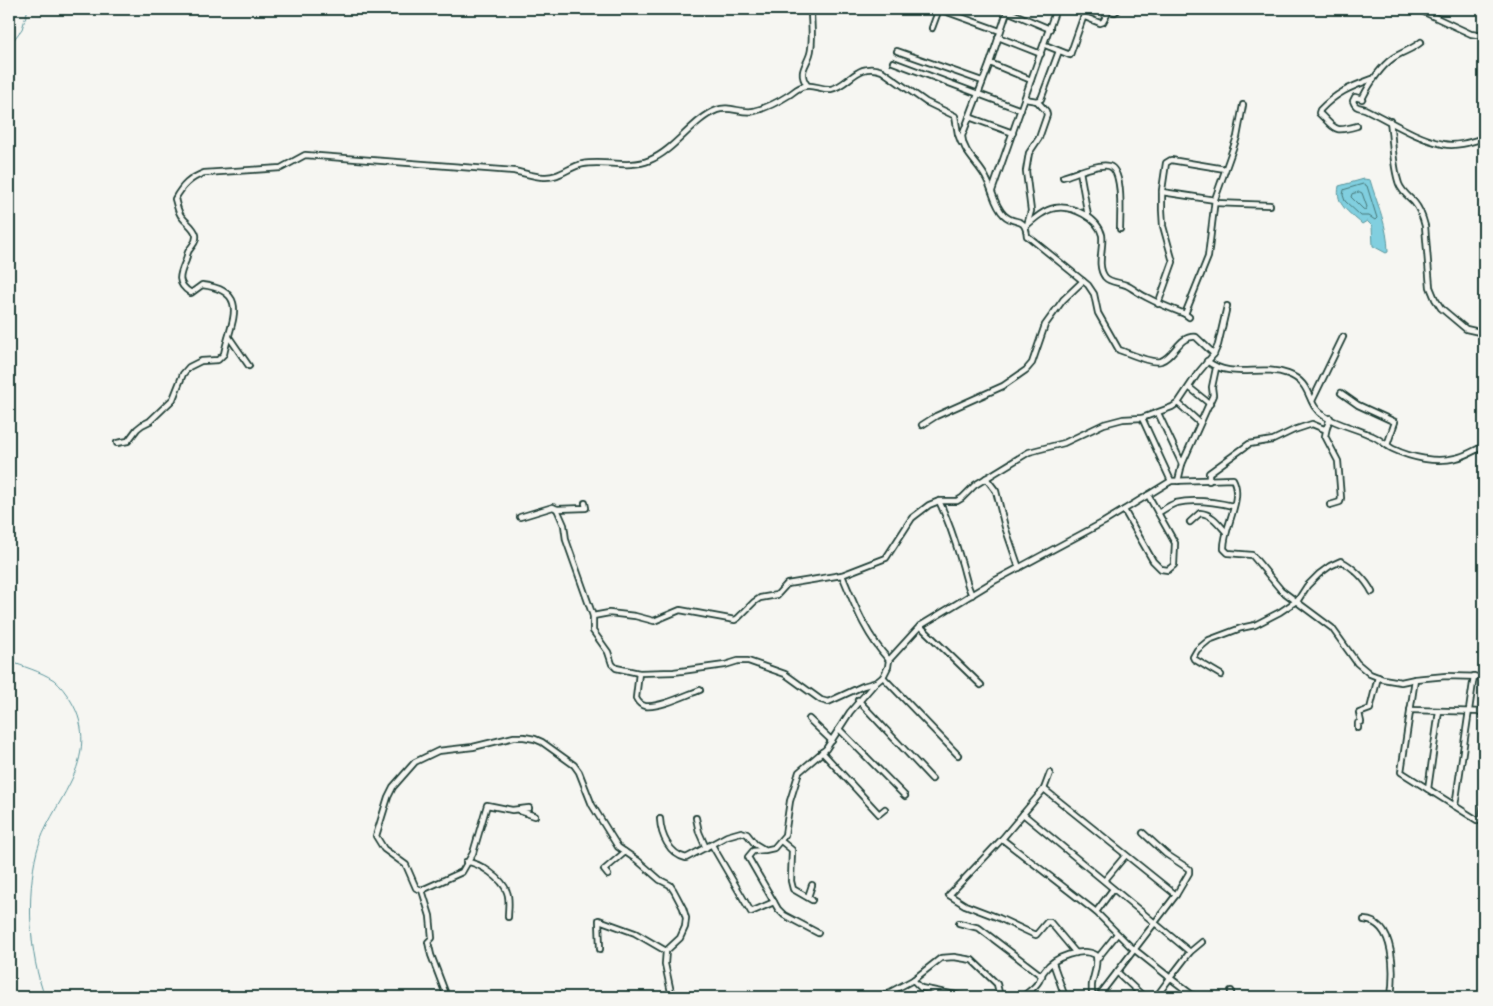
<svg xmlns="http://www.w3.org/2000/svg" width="1493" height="1006" viewBox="0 0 1493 1006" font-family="'Comic Neue',sans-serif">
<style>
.water{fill:#81cfdf;stroke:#5a959b}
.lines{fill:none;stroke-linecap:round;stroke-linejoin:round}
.shore{stroke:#467778;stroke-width:1}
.stream{stroke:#5a959b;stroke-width:1}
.street-casing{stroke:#1f3d34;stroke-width:8}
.street{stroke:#f6f6f2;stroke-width:4.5}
</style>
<rect width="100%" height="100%" fill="#f6f6f2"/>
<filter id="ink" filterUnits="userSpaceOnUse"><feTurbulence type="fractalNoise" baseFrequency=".02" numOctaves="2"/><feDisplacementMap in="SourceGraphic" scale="10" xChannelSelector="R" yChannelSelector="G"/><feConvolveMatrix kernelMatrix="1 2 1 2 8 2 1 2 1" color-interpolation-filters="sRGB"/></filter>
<g filter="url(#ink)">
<!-- water -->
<path class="water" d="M1364,179L1370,180C1377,204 1388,227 1388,252L1386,253L1373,246L1372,226L1367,221L1362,224C1349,212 1335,205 1339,186Z"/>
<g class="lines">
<!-- shore -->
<g class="shore">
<path d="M1364,184L1367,186L1377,218L1375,220L1369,216H1361L1345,201L1343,195L1344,190Z"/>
<path d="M1360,192L1362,193L1367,207L1365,210L1363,209L1351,197L1352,194Z"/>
</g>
<!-- stream -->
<g class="stream">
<path d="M9,46L22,29L28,9"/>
<path d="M9,661C24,667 40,671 54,680C61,686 66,693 71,701C87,727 84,756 70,783C59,806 43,827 37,851C26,895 29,955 45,997"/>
</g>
<!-- street casing -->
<g class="street-casing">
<g id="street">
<path d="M939,9L1000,31"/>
<path d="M1008,9L990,63L962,136C963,154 980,164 987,180C993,191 994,205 1004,215C1015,226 1025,215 1027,236L1030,238L1088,285L1094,294L1098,313L1119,350C1129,353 1151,364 1161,361C1175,356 1179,335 1196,337L1214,354L1198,373L1178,403L1172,407L1142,418L1123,419L1104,424L1064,443L1029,452L975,485L962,498L957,501H939L929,505L912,518L886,558L842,575C855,606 866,635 889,660L920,626L994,581L1104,522L1171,481L1233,479C1244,499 1223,528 1224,549L1228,553L1252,555L1281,590L1332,628L1357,663L1370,674L1383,679L1401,682L1415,679L1446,676L1484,677"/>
<path d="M1103,9L1115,12L1119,9"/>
<path d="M1421,9L1424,12L1471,34L1484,36"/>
<path d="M1007,11L1050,29"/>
<path d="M932,28L939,9"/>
<path d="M998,37L1041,54"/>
<path d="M1421,42C1413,49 1402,52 1393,58C1379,68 1370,83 1362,99L1355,97L1353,101C1355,108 1359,107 1365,109C1390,121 1415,138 1443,144C1456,147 1471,142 1484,138"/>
<path d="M1045,45L1070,55L1083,18L1085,17L1100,23L1103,22L1109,11"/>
<path d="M897,51L982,81"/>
<path d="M893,62L1021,110"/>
<path d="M990,63L1031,80"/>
<path d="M807,85C796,70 810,63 811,49C813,36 811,22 811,9"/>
<path d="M1025,99L1037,101L1041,99L1059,51"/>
<path d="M969,117L1013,133"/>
<path d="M1390,121C1393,141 1392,164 1399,184C1402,192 1408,196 1414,202C1419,208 1423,218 1425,226L1430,287L1435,299L1441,308L1466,329L1484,333"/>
<path d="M1357,126C1333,133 1336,129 1319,113L1320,110C1336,93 1350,87 1372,79"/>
<path d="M1080,171L1088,216"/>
<path d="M1063,177C1074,174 1098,163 1109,166C1124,170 1120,216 1120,229"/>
<path d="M992,191L1056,9"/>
<path d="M1162,192L1215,200"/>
<path d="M1215,203L1270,205"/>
<path d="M1027,225L1031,211L1026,171L1029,153L1039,138L1047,115L1046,111L1037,101"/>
<path d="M1026,226C1034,219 1044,210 1055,208C1072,205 1098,218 1102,235C1104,248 1096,265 1105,277C1110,283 1119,282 1126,285C1133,288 1139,294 1146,297C1159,304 1172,309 1185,314L1189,317"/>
<path d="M1158,304L1173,262L1163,226L1162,210V190L1166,163L1171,160L1225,169"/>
<path d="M1185,314L1208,257L1215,199L1237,137L1243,105"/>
<path d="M229,337L249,366"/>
<path d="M1214,354L1218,345L1227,306"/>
<path d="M1207,361C1231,380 1261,364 1288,374C1313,383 1306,405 1324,416C1338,425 1356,428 1370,435C1379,438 1385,445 1393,449C1412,458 1436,463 1456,458C1466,456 1475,450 1484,446"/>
<path d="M1190,388L1210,404"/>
<path d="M1341,393L1358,405L1395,422L1387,445"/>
<path d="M1312,401L1343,337"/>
<path d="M1178,403L1200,423"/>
<path d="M1158,413L1182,464"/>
<path d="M1142,418L1171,481"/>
<path d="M922,425L936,416L1003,386L1026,370L1032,363L1045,325L1063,300L1083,281"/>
<path d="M1327,427L1325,436L1338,461L1341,498L1340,502L1330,505"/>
<path d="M117,443L128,441L137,429L142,425L150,421L173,399L183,374L189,367L201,361L218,360L224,354C230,323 252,291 202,285L191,293C175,283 180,274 186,260C187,256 187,252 190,249C193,244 197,242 196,235C194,227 186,223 182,217C178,213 177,205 175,199C182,186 190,178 204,173L281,168L305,155L514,171C524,173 534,177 544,177C560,178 570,166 583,164C605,160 629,169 650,160C675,150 693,119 717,110C729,105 742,114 754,111C766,108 778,102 789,95C794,92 798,87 805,86C813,84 822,90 831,89C849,86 857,61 882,71L926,102L955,116L958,134L961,142"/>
<path d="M986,478L996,491L1005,527L1019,568"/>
<path d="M1178,481L1182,464L1213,395L1212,387L1216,368"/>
<path d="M1209,481V473L1249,444L1273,440L1294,430L1312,424L1324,429L1327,427L1330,418"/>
<path d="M939,501C948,520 955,540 961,561C965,573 966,584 972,595"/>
<path d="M557,509L586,508L585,503"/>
<path d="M1124,510L1153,561L1161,569L1168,570L1174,565L1175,543L1148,495"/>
<path d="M1158,513C1163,510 1170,505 1176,503C1193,499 1216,502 1233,506"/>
<path d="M520,517L553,507L557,509L564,525L566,540L593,616V631L608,652L612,664L616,668L639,673L674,672L725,665L738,661H748L785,674L821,700L828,702L863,686L877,682L883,677L888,667L889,660"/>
<path d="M1190,522L1200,513C1212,514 1218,523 1226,532"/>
<path d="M593,616L609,613L635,616L654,621L680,610L735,620L738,618L754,602L760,598L777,595L787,584L842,575"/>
<path d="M920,626L981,685"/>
<path d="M639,673L636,698C638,702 640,705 645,706C660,708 686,695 700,690"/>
<path d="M1221,675L1194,659L1193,657L1197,650L1209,640L1241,628L1255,625L1280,612L1298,600L1307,586L1319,574L1330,566L1341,561C1353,567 1366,580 1372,592"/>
<path d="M883,677L958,755"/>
<path d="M1415,679L1401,772L1477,820L1481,819L1484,815"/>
<path d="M858,700L932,779"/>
<path d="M1410,710L1484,712"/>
<path d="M809,719L832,741"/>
<path d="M1358,728V723L1361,722L1359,713L1370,709L1378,677"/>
<path d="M839,729L905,796"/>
<path d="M822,752L879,814L885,809"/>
<path d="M1050,773L1044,789L1002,839L949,895L965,905L999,918L1033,934L1036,935L1047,922H1050L1076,953"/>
<path d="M1044,789L1176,895"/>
<path d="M1428,789L1439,711"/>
<path d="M1455,806L1474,676"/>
<path d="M520,811L535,816"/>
<path d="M1023,814L1190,952"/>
<path d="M696,818L699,832L706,848"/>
<path d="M1482,818L1484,802"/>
<path d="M660,819C661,835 669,854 686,858L727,836L741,832L747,834L755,844L765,850L774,848L785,835L790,801L799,772L826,749L850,712L876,682"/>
<path d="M1002,839L1096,912L1130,946L1169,977L1170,978L1156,997"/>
<path d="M781,841L792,850L791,881L793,889L812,900"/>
<path d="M712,845L751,912L774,902"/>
<path d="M764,850L753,851L748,857L778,909L784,915L818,933"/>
<path d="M466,862C479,862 503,879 507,892C510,899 508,909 508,917"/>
<path d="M608,875L604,870L625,852"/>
<path d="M1105,880L1125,856"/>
<path d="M422,890L462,872L473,853L487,805L512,810L529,808"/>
<path d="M808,897L812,885"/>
<path d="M1096,912L1113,889"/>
<path d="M1364,920C1396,922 1394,974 1391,997"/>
<path d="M959,923L979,928L1042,976"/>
<path d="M600,949L599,920L635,933L666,951"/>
<path d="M1097,959L1117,934"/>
<path d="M1053,963L1065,997"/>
<path d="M1117,972L1144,997"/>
<path d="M913,980L921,988L965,997"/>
<path d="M447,997L431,955L428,942L432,938L430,916L422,890L416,888L406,865L384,849L376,836L388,797L393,787L415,762L438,751L473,747L514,737H524L535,739L542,742L574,765L579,772L592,805L618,847L637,860L660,880L670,885L674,891L683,908L686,918L685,927L680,938L666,951L665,964L672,997"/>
<path d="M881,997L913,980L941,958L954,957L972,960L997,984L1000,997"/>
<path d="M1022,997C1028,992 1035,988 1039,981C1041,977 1042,973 1045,970C1054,957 1082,947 1096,955C1099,972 1088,981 1093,997"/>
<path d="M1098,997L1176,895L1189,873V869L1166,854L1143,833"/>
<path d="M1195,997L1170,978L1190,952L1202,942"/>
<path d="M1231,997V991"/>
<path d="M1428,997L1432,995L1439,997"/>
</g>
</g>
<!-- street -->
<use href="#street" class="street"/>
</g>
</g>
<!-- margin -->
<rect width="1493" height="1006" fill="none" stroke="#f6f6f2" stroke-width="30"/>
<rect x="15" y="15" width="1463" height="976" fill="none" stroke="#1f3d34" stroke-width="2" filter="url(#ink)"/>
</svg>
